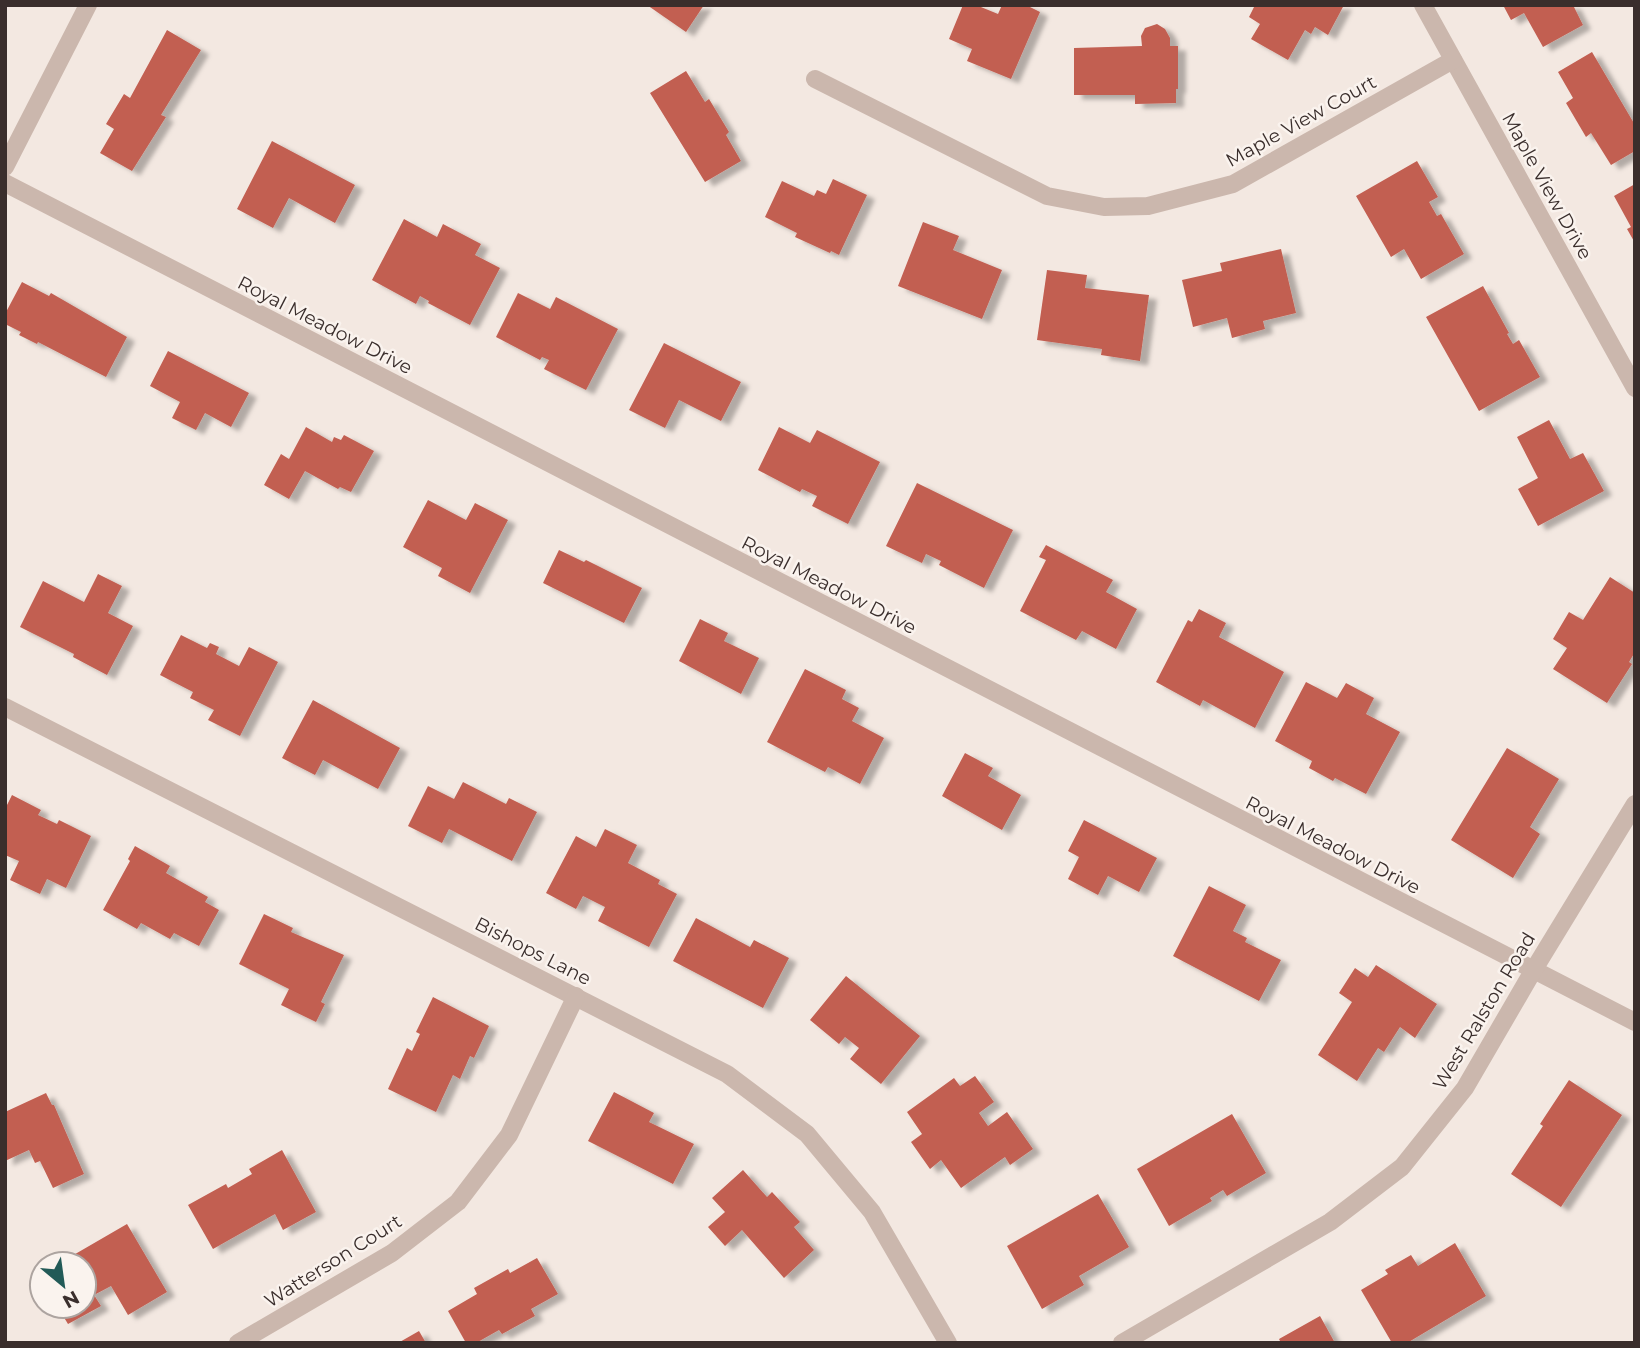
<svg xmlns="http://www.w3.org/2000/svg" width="1640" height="1348" viewBox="0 0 1640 1348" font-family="Montserrat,sans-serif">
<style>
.building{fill:#c25e51;filter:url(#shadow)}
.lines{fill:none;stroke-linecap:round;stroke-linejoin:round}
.street{stroke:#cbb7ad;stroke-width:18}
.labels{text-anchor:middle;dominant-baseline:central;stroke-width:5;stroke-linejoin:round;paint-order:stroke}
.street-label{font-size:19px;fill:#3a2e2c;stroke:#faf3ee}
</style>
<defs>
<filter id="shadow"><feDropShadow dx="8" dy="4.5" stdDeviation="2" flood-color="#0004"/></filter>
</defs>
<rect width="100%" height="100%" fill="#f3e8e1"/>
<!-- building -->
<g class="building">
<path d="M647,5H704L686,32Z"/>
<path d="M963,5H976L998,14L1002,5H1026L1040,12L1011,79L967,61L972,49L949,39Z"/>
<path d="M1255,5H1344L1328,35L1315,27L1311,34L1305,30L1288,60L1251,39L1260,24L1249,17Z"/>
<path d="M1503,5H1573L1583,25L1543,47L1524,13L1511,20Z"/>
<path d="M1157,24L1165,29L1170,38V46H1178V89H1176V103L1135,104V95H1074V48L1142,46L1141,36L1145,28Z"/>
<path d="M167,30L201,50L161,115L166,117L132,171L100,153L114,129L106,124L124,94L130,98Z"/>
<path d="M1592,52L1635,125V151L1611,165L1591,133L1586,137L1566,103L1573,98L1558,72Z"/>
<path d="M686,71L705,102L709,99L729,132L726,135L741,161L705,182L650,93Z"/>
<path d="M272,141L355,185L335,223L289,198L273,228L237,209Z"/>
<path d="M1417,161L1438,197L1429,202L1437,216L1441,214L1464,254L1421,279L1404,249L1391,257L1356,196Z"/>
<path d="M833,179L867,195L839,255L831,251L830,253L795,237L797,233L765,217L782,181L814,196L817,190L826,194Z"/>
<path d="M1635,184V243L1627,229L1631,227L1614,196Z"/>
<path d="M404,219L437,237L443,224L481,244L475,255L500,268L470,325L428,303L429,301L420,296L416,304L372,280Z"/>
<path d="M923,222L959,236L953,250L1002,270L982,319L898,286Z"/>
<path d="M1281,249L1296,313L1263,321L1265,329L1232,338L1227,318L1193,327L1182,280L1222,271L1220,263Z"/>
<path d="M1047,270L1087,275L1085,288L1149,295L1140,361L1101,355L1102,349L1037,340Z"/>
<path d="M22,282L49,296L51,293L127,337L106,377L38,342L37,344L19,335L21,332L5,324V314Z"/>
<path d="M1483,286L1509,333L1507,334L1513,344L1519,340L1540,377L1479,411L1426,317Z"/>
<path d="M518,293L550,309L556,297L618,329L586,390L544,369L549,360L542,357L540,360L496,337Z"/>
<path d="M664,343L741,382L721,421L679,400L665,428L629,410Z"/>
<path d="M168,351L249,393L231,427L205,413L196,430L172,418L180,402L150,386Z"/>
<path d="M1549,420L1570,459L1583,453L1604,491L1538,526L1518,489L1538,478L1517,437Z"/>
<path d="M306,427L332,442L334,437L341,440L344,435L374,451L351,492L340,487L338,489L305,471L289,499L264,485L281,454L289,459Z"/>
<path d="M779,427L810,443L817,430L880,462L848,524L812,506L817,496L802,489L800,492L758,470Z"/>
<path d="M917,483L1013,530L984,588L939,565L941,561L926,554L922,563L886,546Z"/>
<path d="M428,500L466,520L475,503L508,520L470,593L438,576L442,568L403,547Z"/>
<path d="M1046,545L1113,580L1106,592L1137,609L1116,649L1082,631L1076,640L1020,611L1046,560L1039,557Z"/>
<path d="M559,550L584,562L586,560L642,588L624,623L543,583Z"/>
<path d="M98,574L122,586L108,613L133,626L107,675L73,657L74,654L20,627L43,581L84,602Z"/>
<path d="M1610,577L1635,593V652L1629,662L1632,664L1607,703L1553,669L1567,648L1553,639L1569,612L1583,620Z"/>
<path d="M1199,609L1226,623L1219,637L1284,672L1255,728L1203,700L1200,706L1156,682L1188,620L1192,622Z"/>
<path d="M700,619L728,633L724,641L759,658L741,694L679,661Z"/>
<path d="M181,635L207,648L210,643L219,647L216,654L239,666L249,647L278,662L240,736L208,720L214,710L190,698L193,692L160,675Z"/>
<path d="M805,669L846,690L842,699L859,708L852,721L884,738L860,784L828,767L825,772L767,742Z"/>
<path d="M1306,682L1337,698L1346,683L1374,698L1366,714L1400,732L1366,794L1335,778L1333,781L1309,768L1312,761L1275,741Z"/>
<path d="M313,700L400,748L378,789L323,760L315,775L282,758Z"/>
<path d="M1507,748L1559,779L1530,827L1540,834L1513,878L1451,840Z"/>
<path d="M965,753L993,768L988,776L1021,795L1002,830L942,796Z"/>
<path d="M463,782L506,804L509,798L537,812L512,861L449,829L442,843L408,826L428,786L454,799Z"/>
<path d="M12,795L41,810L38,815L57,824L59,820L91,836L66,888L47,879L40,894L10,880L19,861L5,855V809Z"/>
<path d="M1084,820L1157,858L1139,892L1108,876L1098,895L1068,879L1079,857L1068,851Z"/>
<path d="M605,829L637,845L628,863L660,880L658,884L677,894L649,947L598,921L605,907L583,896L576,909L546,893L576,836L596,847Z"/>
<path d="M135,846L170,866L166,873L208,897L205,902L219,910L199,946L174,933L170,939L141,923L137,929L103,910L130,861L128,859Z"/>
<path d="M1209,886L1246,905L1233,931L1247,938L1245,942L1281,960L1259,1001L1173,956Z"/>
<path d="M264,914L293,928L291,932L344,955L321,1002L325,1004L316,1022L281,1005L289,989L239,964Z"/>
<path d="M696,918L750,947L754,940L789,958L763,1008L673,961Z"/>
<path d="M1376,965L1437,1004L1415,1038L1400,1027L1384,1052L1378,1048L1357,1081L1318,1055L1352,1002L1339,993L1355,968L1368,977Z"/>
<path d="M846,976L920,1036L881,1084L850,1059L859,1048L845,1037L839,1044L810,1020Z"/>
<path d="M433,997L489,1026L474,1058L470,1056L460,1079L453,1075L436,1112L388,1089L407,1048L412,1051L420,1034L416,1032Z"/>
<path d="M975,1076L994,1102L979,1113L988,1126L1007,1112L1033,1149L1010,1165L1005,1157L961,1188L941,1160L930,1169L911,1142L922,1134L907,1112L954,1078L960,1086Z"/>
<path d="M1569,1080L1622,1115L1561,1207L1511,1174L1543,1126L1540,1124Z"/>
<path d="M614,1092L654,1113L649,1122L694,1144L673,1184L588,1141Z"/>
<path d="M46,1093L52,1105H54L84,1174L53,1188L40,1161L35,1163L29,1150L5,1161V1112Z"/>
<path d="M1232,1114L1266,1173L1227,1196L1223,1190L1210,1198L1212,1201L1169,1226L1137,1169Z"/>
<path d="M282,1150L316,1212L283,1230L275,1214L213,1249L188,1205L226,1184L228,1188L252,1174L249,1169Z"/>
<path d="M743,1170L767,1197L772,1192L800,1222L794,1227L814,1250L784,1278L742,1230L725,1246L708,1227L725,1212L712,1198Z"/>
<path d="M1098,1194L1129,1247L1079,1276L1084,1285L1042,1309L1007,1246Z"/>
<path d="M127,1224L167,1292L128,1315L111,1286L94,1295L101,1306L68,1324L57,1306H84V1264H58Z"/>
<path d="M1455,1243L1486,1296L1407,1343H1392L1361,1290L1388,1274L1385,1270L1411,1255L1418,1266Z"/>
<path d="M537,1258L558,1294L531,1309L535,1316L502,1334L499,1330L476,1343H466L448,1311L477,1294L474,1288L508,1269L510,1273Z"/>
<path d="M1320,1316L1335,1343H1277L1280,1341L1279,1339Z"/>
<path d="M419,1331L426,1343H398Z"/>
</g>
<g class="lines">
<!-- street -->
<g class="street">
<path d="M1423,5L1635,388"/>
<path d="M815,79L1047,196L1104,207L1148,206L1233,184L1453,60"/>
<path d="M5,167L88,5"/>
<path d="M5,183L1635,1022"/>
<path d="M5,707L727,1074L807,1134L872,1212L948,1343"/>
<path d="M238,1343L392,1253L458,1202L509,1135L576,996"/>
<path d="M1122,1343L1330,1222L1402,1167L1465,1088L1533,971L1635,804"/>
</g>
</g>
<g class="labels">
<!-- street labels -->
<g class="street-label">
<text transform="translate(1301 121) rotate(-29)">Maple View Court</text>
<text transform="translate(1547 186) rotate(61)">Maple View Drive</text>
<text transform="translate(325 325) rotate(27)">Royal Meadow Drive</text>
<text transform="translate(829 585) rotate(27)">Royal Meadow Drive</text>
<text transform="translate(1333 845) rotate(27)">Royal Meadow Drive</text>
<text transform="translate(533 951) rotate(27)">Bishops Lane</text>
<text transform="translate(1484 1011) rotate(-59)">West Ralston Road</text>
<text transform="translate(333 1261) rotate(-32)">Watterson Court</text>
</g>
</g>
<!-- border -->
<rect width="1640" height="1348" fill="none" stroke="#3a2e2c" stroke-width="14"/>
<!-- north arrow -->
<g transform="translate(63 1285) rotate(151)"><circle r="33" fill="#faf3ee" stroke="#ada4a0" stroke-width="2"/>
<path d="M0-5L12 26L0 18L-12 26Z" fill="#225a57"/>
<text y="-10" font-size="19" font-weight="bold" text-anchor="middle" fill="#3a2e2c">N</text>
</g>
</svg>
